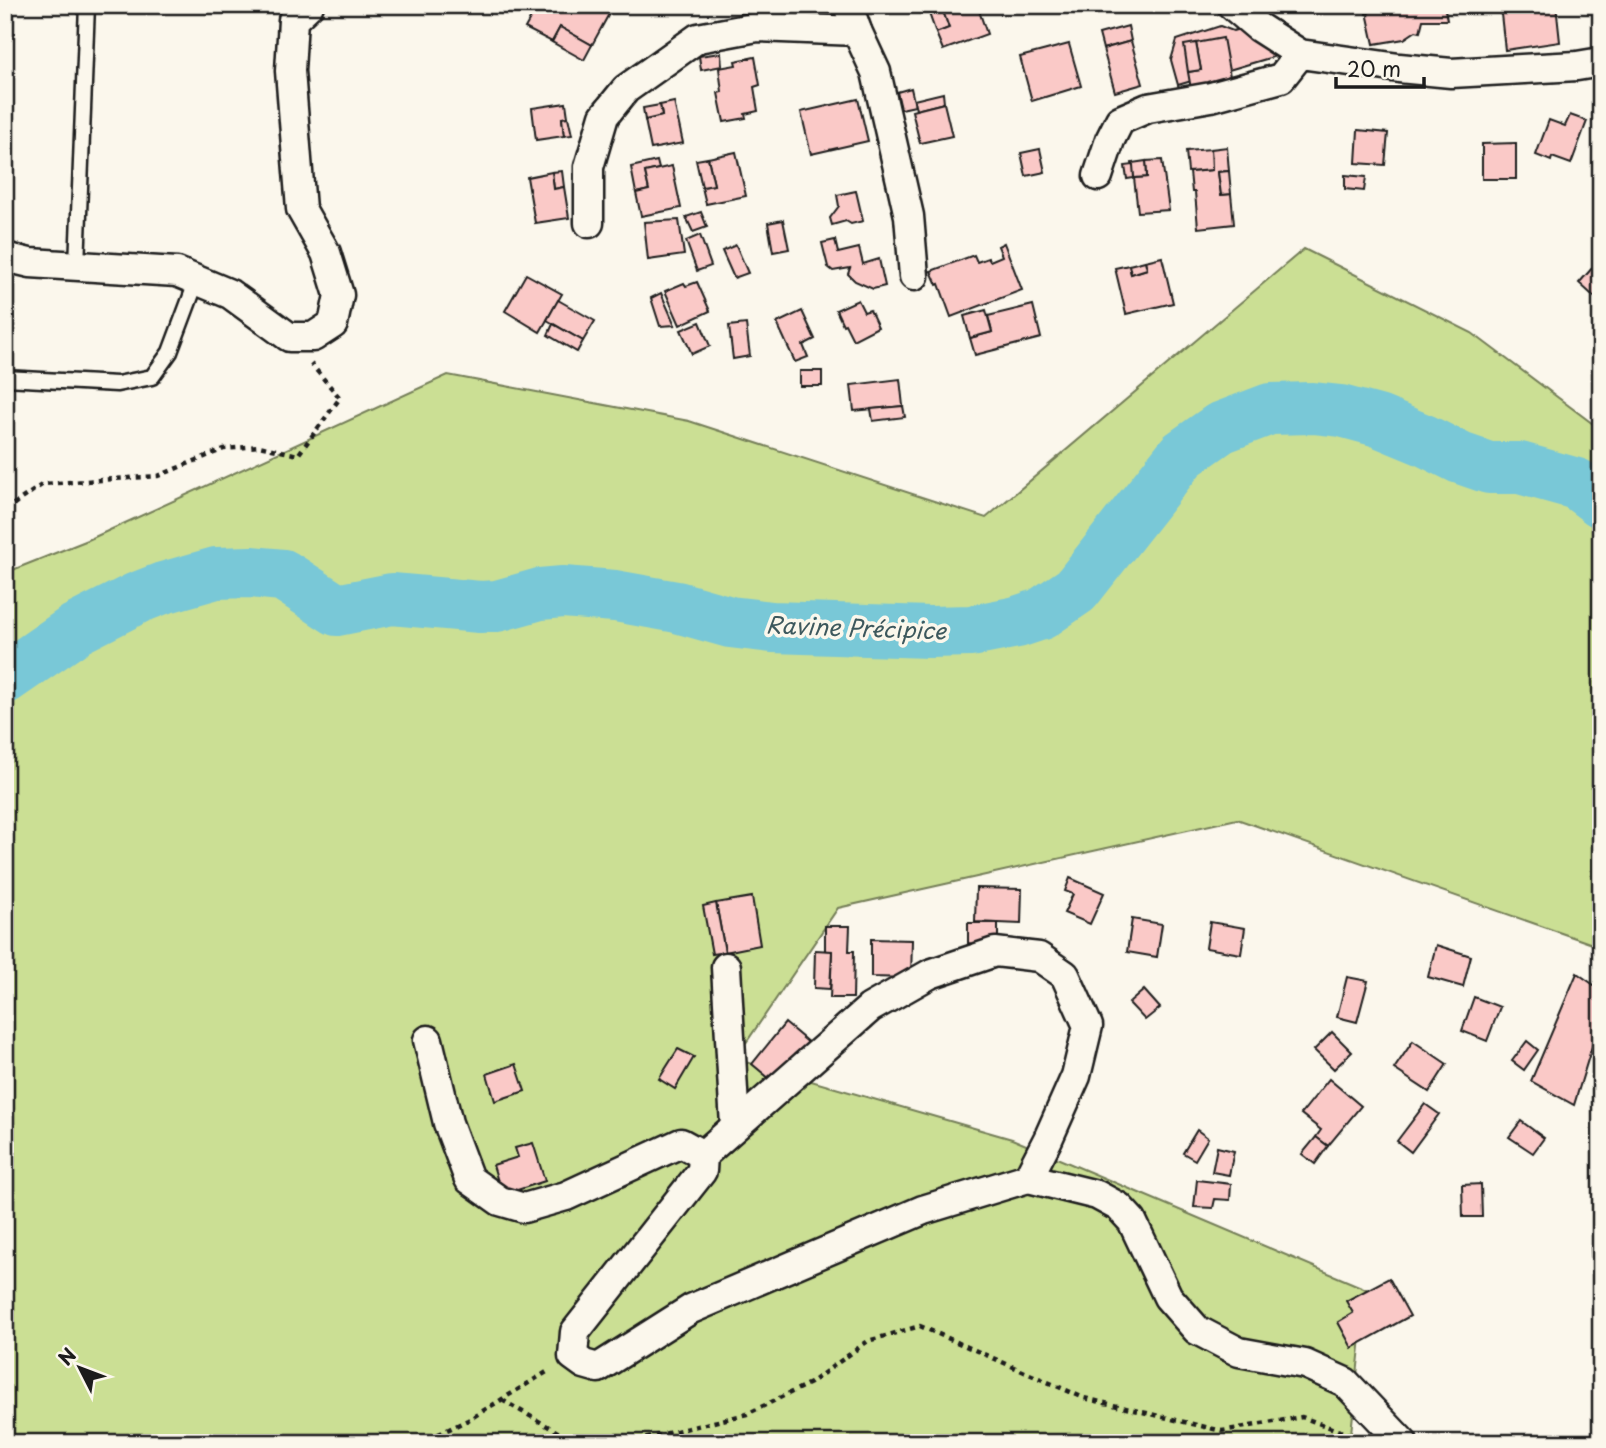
<svg xmlns="http://www.w3.org/2000/svg" width="1606" height="1448" viewBox="0 0 1606 1448" font-family="'Playpen Sans',sans-serif">
<style>
.green{fill:#cbdf94;stroke:#747e58;stroke-width:2}
.lines{fill:none;stroke-linecap:round;stroke-linejoin:round}
.river{stroke:#79c8d7;stroke-width:52}
.building{fill:#fac9c7;stroke:#1c1c1c;stroke-width:2}
.lane-casing{stroke:#1c1c1c;stroke-width:19}
.street-casing{stroke:#1c1c1c;stroke-width:33}
.path{stroke:#1c1c1c;stroke-width:4.5;stroke-dasharray:5 5;stroke-linecap:butt}
.lane{stroke:#fbf7ec;stroke-width:14}
.street{stroke:#fbf7ec;stroke-width:28}
.labels{text-anchor:middle;dominant-baseline:central;stroke-width:7;stroke-linejoin:round;paint-order:stroke}
.water-label{font-size:23px;font-style:italic;fill:#3d585d;stroke:#fbf7ec}
</style>
<rect width="100%" height="100%" fill="#fbf7ec"/>
<filter id="ink" filterUnits="userSpaceOnUse"><feTurbulence type="fractalNoise" baseFrequency=".0143" numOctaves="2"/><feDisplacementMap in="SourceGraphic" scale="14" xChannelSelector="R" yChannelSelector="G"/><feConvolveMatrix kernelMatrix="1 2 1 2 8 2 1 2 1" color-interpolation-filters="sRGB"/></filter>
<g filter="url(#ink)">
<!-- green -->
<path class="green" d="M1304,249L1472,333L1601,430V947L1237,819L838,908L735,1059L1012,1139L1366,1289L1350,1443H5V573L88,540L448,375L689,421L986,518Z"/>
<g class="lines">
<!-- river -->
<path class="river" d="M5,678L76,629L137,598L163,588L216,573L251,572L283,575L337,610L392,599L480,607L497,606L540,594L563,592L615,596L677,607L730,622L772,627L930,632L971,631L1017,622L1041,614L1076,590L1182,455L1220,428L1270,409L1313,408L1341,411L1378,421L1424,440L1460,458L1489,468H1520L1577,484L1601,502"/>
</g>
<!-- building -->
<g class="building">
<path d="M538,5H598L610,12L592,45L560,27L552,42L525,28Z"/>
<path d="M926,5H941L949,28L936,33Z"/>
<path d="M941,5H977L987,34L943,50L936,33L949,28Z"/>
<path d="M1367,5H1395L1393,18L1366,14Z"/>
<path d="M1370,5H1444L1447,20H1423L1420,32L1416,31L1404,39L1374,44L1368,17Z"/>
<path d="M1500,5H1556L1560,42L1505,50Z"/>
<path d="M1128,26L1131,41L1103,49L1099,34Z"/>
<path d="M1220,26L1233,31L1243,28L1283,54L1178,85L1171,60L1177,40Z"/>
<path d="M560,27L592,45L584,60L552,42Z"/>
<path d="M1223,38L1231,82L1191,89L1188,72L1201,70L1196,43Z"/>
<path d="M1131,41L1143,84L1115,92L1103,49Z"/>
<path d="M1196,43L1201,70L1188,72L1184,45Z"/>
<path d="M1069,44L1081,86L1032,101L1020,57Z"/>
<path d="M721,53L722,66L701,70L699,56Z"/>
<path d="M755,57L760,85L754,87L758,111L745,114L746,118L724,122L718,93L722,92L719,68L736,65L735,61Z"/>
<path d="M911,88L915,106L901,109L897,92Z"/>
<path d="M943,93L944,103L916,110L914,100Z"/>
<path d="M858,99L868,141L811,154L801,112Z"/>
<path d="M674,102L683,143L651,149L645,120L662,116L660,105Z"/>
<path d="M566,103L568,117L562,118L564,136L536,140L532,108Z"/>
<path d="M944,103L952,136L920,143L912,111Z"/>
<path d="M660,105L662,116L645,120L643,108Z"/>
<path d="M1570,115L1587,121L1571,164L1552,157L1551,161L1536,155L1549,120L1565,126Z"/>
<path d="M568,117L572,135L564,136L562,118Z"/>
<path d="M1358,130L1388,133L1385,165L1356,163Z"/>
<path d="M1516,143V179H1482V144Z"/>
<path d="M1227,147L1229,171L1218,172L1221,195L1231,194L1234,224L1198,228L1195,192H1192L1190,172L1212,170L1211,149Z"/>
<path d="M1040,149L1045,172L1026,176L1021,153Z"/>
<path d="M1211,149L1212,170L1188,172L1186,151Z"/>
<path d="M736,152L746,196L706,204L702,187L714,185L708,158Z"/>
<path d="M708,158L714,185L702,187L696,160Z"/>
<path d="M1162,160L1169,210L1138,212L1134,178L1147,177L1146,161Z"/>
<path d="M657,161L659,169L645,172L649,190L636,193L631,167Z"/>
<path d="M1146,161L1147,177L1134,178L1132,163Z"/>
<path d="M1133,165L1134,178L1127,179L1125,166Z"/>
<path d="M672,166L681,208L641,216L636,193L649,190L645,172Z"/>
<path d="M562,171L564,187L554,189L552,172Z"/>
<path d="M1229,171L1231,194L1221,195L1218,172Z"/>
<path d="M552,172L554,189L564,187L569,218L535,223L527,177Z"/>
<path d="M1345,175L1366,177L1364,191L1345,189Z"/>
<path d="M856,191L863,221L851,224L846,221L832,225L830,218L839,206L837,195Z"/>
<path d="M701,212L707,227L693,232L686,217Z"/>
<path d="M679,220L684,255L648,260L644,222Z"/>
<path d="M783,220L789,249L773,252L768,223Z"/>
<path d="M700,235L711,266L697,271L686,241Z"/>
<path d="M835,240L838,253L859,248L863,264L879,259L885,286L873,289L855,281L848,274L850,268L833,271L828,267L822,243Z"/>
<path d="M1004,243L1022,290L951,317L939,284L937,285L931,271L974,255L977,262L988,258L990,261L1002,256L998,246Z"/>
<path d="M736,245L748,273L734,278L722,251Z"/>
<path d="M1162,257L1173,303L1126,314L1115,268L1129,265L1131,274L1147,269L1145,261Z"/>
<path d="M1601,258V303L1579,283Z"/>
<path d="M1145,261L1147,269L1131,274L1129,265Z"/>
<path d="M526,274L562,294L540,332L505,311Z"/>
<path d="M697,282L710,311L680,325L665,291L684,283L686,286Z"/>
<path d="M661,293L675,325L660,326L651,298Z"/>
<path d="M558,300L595,321L583,341L547,320Z"/>
<path d="M858,300L864,312L870,310L878,327L853,340L845,324L843,325L836,310Z"/>
<path d="M1033,305L1041,338L975,355L970,338L992,332L988,316Z"/>
<path d="M986,310L992,332L970,338L964,316Z"/>
<path d="M802,311L815,339L803,345L808,357L795,362L777,323Z"/>
<path d="M700,322L710,346L692,354L681,330Z"/>
<path d="M553,324L583,341L577,352L548,335Z"/>
<path d="M746,324L750,356L733,359L729,326Z"/>
<rect x="800" y="371" width="22" height="15"/>
<path d="M900,379L903,406L854,411L851,385Z"/>
<path d="M903,406L905,417L873,421L871,409Z"/>
<path d="M1070,878L1104,893L1090,924L1064,913L1073,894L1065,891Z"/>
<path d="M976,888L1022,889L1021,924L975,922Z"/>
<path d="M752,897L760,945L725,952L716,903Z"/>
<path d="M716,903L725,952L712,954L703,906Z"/>
<path d="M1132,919L1162,924L1157,957L1127,952Z"/>
<path d="M1210,922L1245,928L1241,954L1206,948Z"/>
<path d="M968,923H998V944L968,943Z"/>
<path d="M825,926H850L849,951H854L853,998H830L832,951H825Z"/>
<path d="M871,939L912,940L911,978L871,977Z"/>
<path d="M1436,945L1471,956L1463,987L1428,977Z"/>
<path d="M815,950L832,951L830,989L814,988Z"/>
<path d="M1577,973L1601,990V1017L1574,1105L1531,1081Z"/>
<path d="M1347,977L1368,981L1357,1022L1337,1017Z"/>
<path d="M1144,990L1160,1008L1145,1020L1129,1003Z"/>
<path d="M1474,997L1500,1007L1487,1041L1462,1031Z"/>
<path d="M785,1023L810,1044L777,1085L752,1064Z"/>
<path d="M1332,1032L1352,1052L1334,1069L1314,1050Z"/>
<path d="M1413,1041L1447,1064L1429,1092L1394,1069Z"/>
<path d="M1527,1041L1538,1050L1524,1070L1512,1061Z"/>
<path d="M678,1049L694,1057L675,1089L659,1079Z"/>
<path d="M516,1064L525,1091L495,1101L487,1074Z"/>
<path d="M1329,1079L1361,1106L1328,1146L1316,1137L1321,1130L1301,1114Z"/>
<path d="M1425,1104L1439,1114L1411,1152L1397,1141Z"/>
<path d="M1521,1121L1544,1138L1533,1153L1509,1137Z"/>
<path d="M1197,1130L1208,1138L1195,1160L1183,1153Z"/>
<path d="M1316,1137L1328,1146L1315,1164L1302,1154Z"/>
<path d="M533,1143L545,1181L502,1195L493,1165L518,1157L515,1148Z"/>
<path d="M1217,1147L1234,1151L1229,1175L1212,1172Z"/>
<path d="M1197,1180L1231,1184L1230,1200L1215,1199L1213,1208L1194,1207Z"/>
<path d="M1481,1184L1482,1217H1463L1462,1185Z"/>
<path d="M1591,1248H1601V1263H1592Z"/>
<path d="M1389,1278L1410,1316L1352,1348L1338,1322L1353,1313L1346,1301Z"/>
</g>
<g class="lines">
<!-- lane casing -->
<g class="lane-casing">
<g id="lane">
<path d="M77,266L87,5"/>
<path d="M5,378L117,384L152,377L170,352L197,280"/>
</g>
</g>
<!-- street casing -->
<g class="street-casing">
<g id="street">
<path d="M848,5L857,31L876,72L909,216L914,276"/>
<path d="M1232,5L1258,27L1300,54L1399,68L1451,73L1577,66L1601,62"/>
<path d="M1098,176L1110,140L1120,120L1148,108L1211,97L1281,78L1300,54"/>
<path d="M589,223V167L604,116L626,89L698,38L757,27L857,31"/>
<path d="M5,257L30,263L177,272L230,294L289,337H313L333,324L339,295L326,253L301,209L290,71L293,20L309,5"/>
<path d="M726,967L735,1126"/>
<path d="M428,1040L448,1123L469,1179L500,1201L524,1208L566,1196L681,1143L703,1155L702,1171L575,1332L573,1356L584,1364L598,1368L691,1309L923,1210L1028,1178"/>
<path d="M703,1155L870,1008L930,974L995,952L1039,957L1065,975L1088,1026L1076,1076L1048,1139L1028,1178L1097,1195L1119,1207L1132,1221L1168,1297L1197,1330L1239,1352L1305,1364L1345,1382L1403,1443"/>
</g>
</g>
<!-- path -->
<g class="path">
<path d="M5,510L43,484L158,476L224,449L259,446L298,455L340,398L311,364"/>
<path d="M502,1400L577,1443"/>
<path d="M420,1443L468,1420L550,1370"/>
<path d="M626,1443L747,1414L810,1383L868,1341L920,1326L1084,1398L1222,1431L1302,1417L1356,1437"/>
</g>
<!-- lane -->
<use href="#lane" class="lane"/>
<!-- street -->
<use href="#street" class="street"/>
</g>
</g>
<g class="labels">
<!-- water labels -->
<g class="water-label">
<text transform="translate(856 627) rotate(2)">Ravine Précipice</text>
</g>
</g>
<!-- margin -->
<rect width="1606" height="1448" fill="none" stroke="#fbf7ec" stroke-width="28"/>
<rect x="14" y="14" width="1578" height="1420" fill="none" stroke="#1c1c1c" stroke-width="2.5" filter="url(#ink)"/>
<!-- north arrow -->
<g transform="translate(80 1368) rotate(312)" stroke="#fbf7ec" stroke-width="5" paint-order="stroke">
<path d="M0-5L12 26L0 18L-12 26Z" fill="#1c1c1c"/>
<text y="-10" font-size="19" font-weight="bold" text-anchor="middle" fill="#1c1c1c">N</text>
</g>
<!-- scale -->
<path d="M1336 77v10h88v-10" fill="none" stroke="#1c1c1c" stroke-width="3.5"/>
<text x="1347" y="77" font-size="21" fill="#1c1c1c" stroke="#fbf7ec" stroke-width="5" paint-order="stroke">20 m</text>
</svg>
